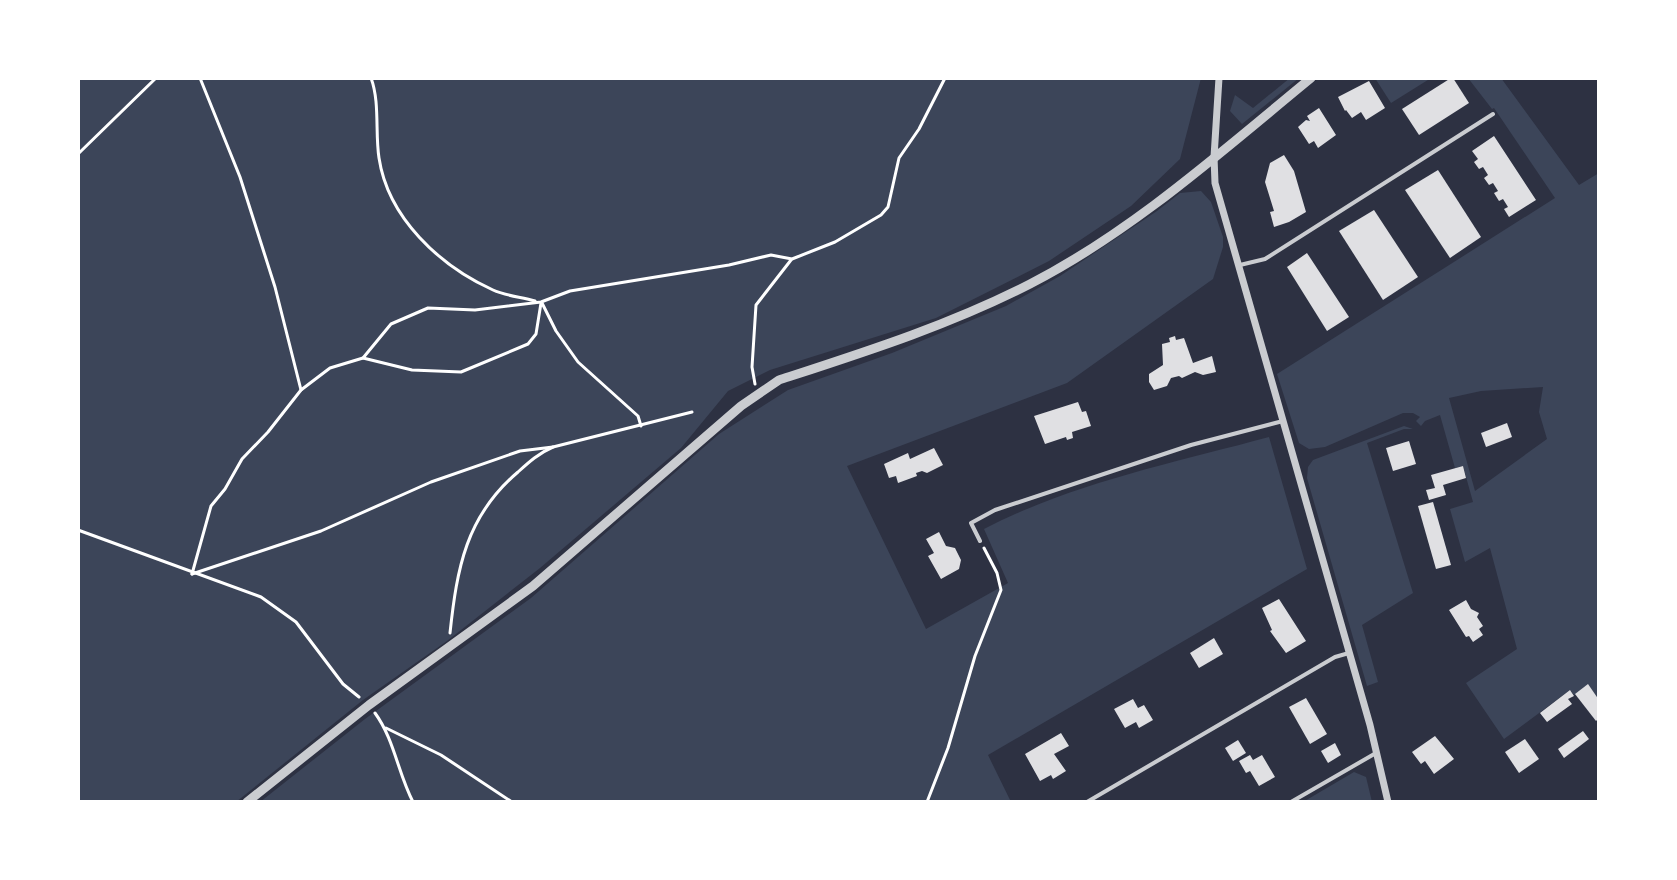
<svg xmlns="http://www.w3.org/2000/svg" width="1677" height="880" viewBox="0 0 1677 880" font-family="Poppins,sans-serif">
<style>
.green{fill:#3c4559;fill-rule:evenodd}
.building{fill:#e0e0e3}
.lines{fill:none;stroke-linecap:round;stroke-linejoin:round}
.path{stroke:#fff;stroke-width:3}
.service{stroke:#caccd0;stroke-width:4}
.minor{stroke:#caccd0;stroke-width:7}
.tertiary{stroke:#caccd0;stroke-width:9}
</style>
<rect width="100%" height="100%" fill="#2d3142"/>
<!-- green -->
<g class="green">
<path d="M78,78H1201L1180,159L1131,206L1049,261L936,318L770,370L728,391L681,448L540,568L447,641L363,700L236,802H78Z"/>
<path d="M1290,78H1299L1242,124L1230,111L1235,95L1253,108Z"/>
<path d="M1375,78H1431L1391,103Z"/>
<path d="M1468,78H1501L1579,185L1599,173V700L1588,685L1574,695L1570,690L1504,739L1466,683L1517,649L1490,548L1465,562L1450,509L1473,502L1463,466L1455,468L1440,415L1425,421L1421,426L1416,421L1420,417L1413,413H1403L1325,447L1309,449L1299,443L1277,374L1555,198L1494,108L1492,109ZM1543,387L1539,412L1547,439L1475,491L1449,398L1481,391Z"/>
<path d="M1201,191L1211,202L1223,237V247L1213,279L1067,383L847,466L926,629L1008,583L984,529C1073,483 1173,463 1269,437L1307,569L988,755L1011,802H260L365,719L531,598L719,434L788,390L892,353L1006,306L1060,276L1157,211L1180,193Z"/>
<path d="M1404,426L1413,429H1404L1367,443L1413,593L1362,625L1378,682L1367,686L1307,478L1308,467L1313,460Z"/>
<path d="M1354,772L1366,777L1372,802H1303Z"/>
</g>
<!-- building -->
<g class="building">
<path d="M1451,78H1453L1469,103L1419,135L1402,109Z"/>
<path d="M1369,81L1385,108L1366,120L1361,112L1352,118L1346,110L1345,111L1338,97Z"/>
<path d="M1319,108L1336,135L1318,148L1314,141L1309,144L1298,127L1306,120L1310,121L1307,116Z"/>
<path d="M1494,136L1536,200L1509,217L1504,209L1508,207L1503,199L1499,201L1494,193L1498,191L1493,183L1489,185L1484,178L1488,175L1483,167L1479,169L1474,162L1478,159L1472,151Z"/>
<path d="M1284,155L1294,171L1306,212L1289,222L1274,227L1270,212L1274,211L1265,182L1270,163Z"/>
<path d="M1438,170L1481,237L1450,258L1405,190Z"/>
<path d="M1374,210L1418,277L1383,300L1339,231Z"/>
<path d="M1307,253L1349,317L1327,331L1287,267Z"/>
<path d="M1175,336L1176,340L1184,338L1193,363L1212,356L1216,372L1203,375L1195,372L1182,378L1179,376L1171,378L1167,386L1154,390L1149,382V374L1163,365L1162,344L1170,342L1169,338Z"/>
<path d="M1078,402L1082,412L1086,411L1091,426L1072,432L1073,438L1067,440L1066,437L1045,444L1034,416Z"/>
<path d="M1507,423L1512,437L1486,447L1481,433Z"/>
<path d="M1409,441L1416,464L1393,471L1386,448Z"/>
<path d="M934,448L943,465L927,473L922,471L916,473L917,476L898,483L896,476L889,478L884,464L908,453L910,459Z"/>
<path d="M1463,466L1466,478L1443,485L1446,495L1429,500L1426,490L1435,488L1431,475Z"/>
<path d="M1433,502L1451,565L1436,569L1418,506Z"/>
<path d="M939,532L946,546L955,548L961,560L959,569L941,579L928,556L934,553L926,539Z"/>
<path d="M1279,599L1306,641L1286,653L1270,631L1272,630L1262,608Z"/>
<path d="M1466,600L1471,609L1479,613L1477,617L1483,626L1479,629L1483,635L1473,642L1469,636L1466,637L1449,610Z"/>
<path d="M1214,638L1223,654L1199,668L1190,653Z"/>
<path d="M1588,684L1599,700V718L1596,721L1575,694Z"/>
<path d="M1570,690L1574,696L1568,699L1572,704L1547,722L1540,713Z"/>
<path d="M1306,698L1327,734L1310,744L1289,707Z"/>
<path d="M1133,699L1138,708L1144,705L1153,720L1139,728L1136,722L1125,728L1114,709Z"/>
<path d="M1583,731L1589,739L1564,758L1558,749Z"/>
<path d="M1061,733L1069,746L1054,754L1066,771L1053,779L1051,775L1040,781L1025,754Z"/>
<path d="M1435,736L1454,759L1434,774L1425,761L1421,764L1412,752Z"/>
<path d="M1525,739L1539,759L1519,773L1505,752Z"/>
<path d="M1238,740L1246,753L1233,761L1225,748Z"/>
<path d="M1335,743L1341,755L1328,763L1321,751Z"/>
<path d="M1250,755L1253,760L1262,755L1275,777L1259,786L1250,771L1246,773L1239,761Z"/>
</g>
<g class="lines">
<!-- path -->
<g class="path">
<path d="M200,78L240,177L275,287L301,390"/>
<path d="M371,78C380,102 375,133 379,158C388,218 440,266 493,290C506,296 522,297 535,301"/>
<path d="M78,154L156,78"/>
<path d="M542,303L556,331L578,362L638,416L641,426"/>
<path d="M363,358L412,370L461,372L528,344L536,334L541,303"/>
<path d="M755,384L752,367L756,305L791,260"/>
<path d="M78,530L261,597L296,622L343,684L359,697"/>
<path d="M192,574L211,506L225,489L242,459L268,432L301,390L330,368L363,358L391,324L428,308L475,310L541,302L570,291L729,265L771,255L792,259L835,242L881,215L888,207L899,158L919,129L945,78"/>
<path d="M192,574L321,531L431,482L520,451L553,447"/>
<path d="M450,633C457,568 466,516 518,472C529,462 539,453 553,447L692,412"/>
<path d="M375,713C394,739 398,773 413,802"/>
<path d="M386,728L441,755L512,802"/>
<path d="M927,802L948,748L975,656L1001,590L997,573L984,548"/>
</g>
<!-- service -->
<g class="service">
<path d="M1240,265L1265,259L1493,114"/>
<path d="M980,541L971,523L995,510L1191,445L1283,421"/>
<path d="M1087,802L1335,657L1349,653"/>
<path d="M1291,802L1376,753"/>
</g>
<!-- minor -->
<path class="minor" d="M1219,78L1214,157L1215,183L1370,725L1388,802"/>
<!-- tertiary -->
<path class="tertiary" d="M247,802L369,705L533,586L741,406L779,380C865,352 950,325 1030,284C1133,231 1222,151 1311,78"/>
</g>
<!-- border -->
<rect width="1677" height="880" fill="none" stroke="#ffffff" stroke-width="160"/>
</svg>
